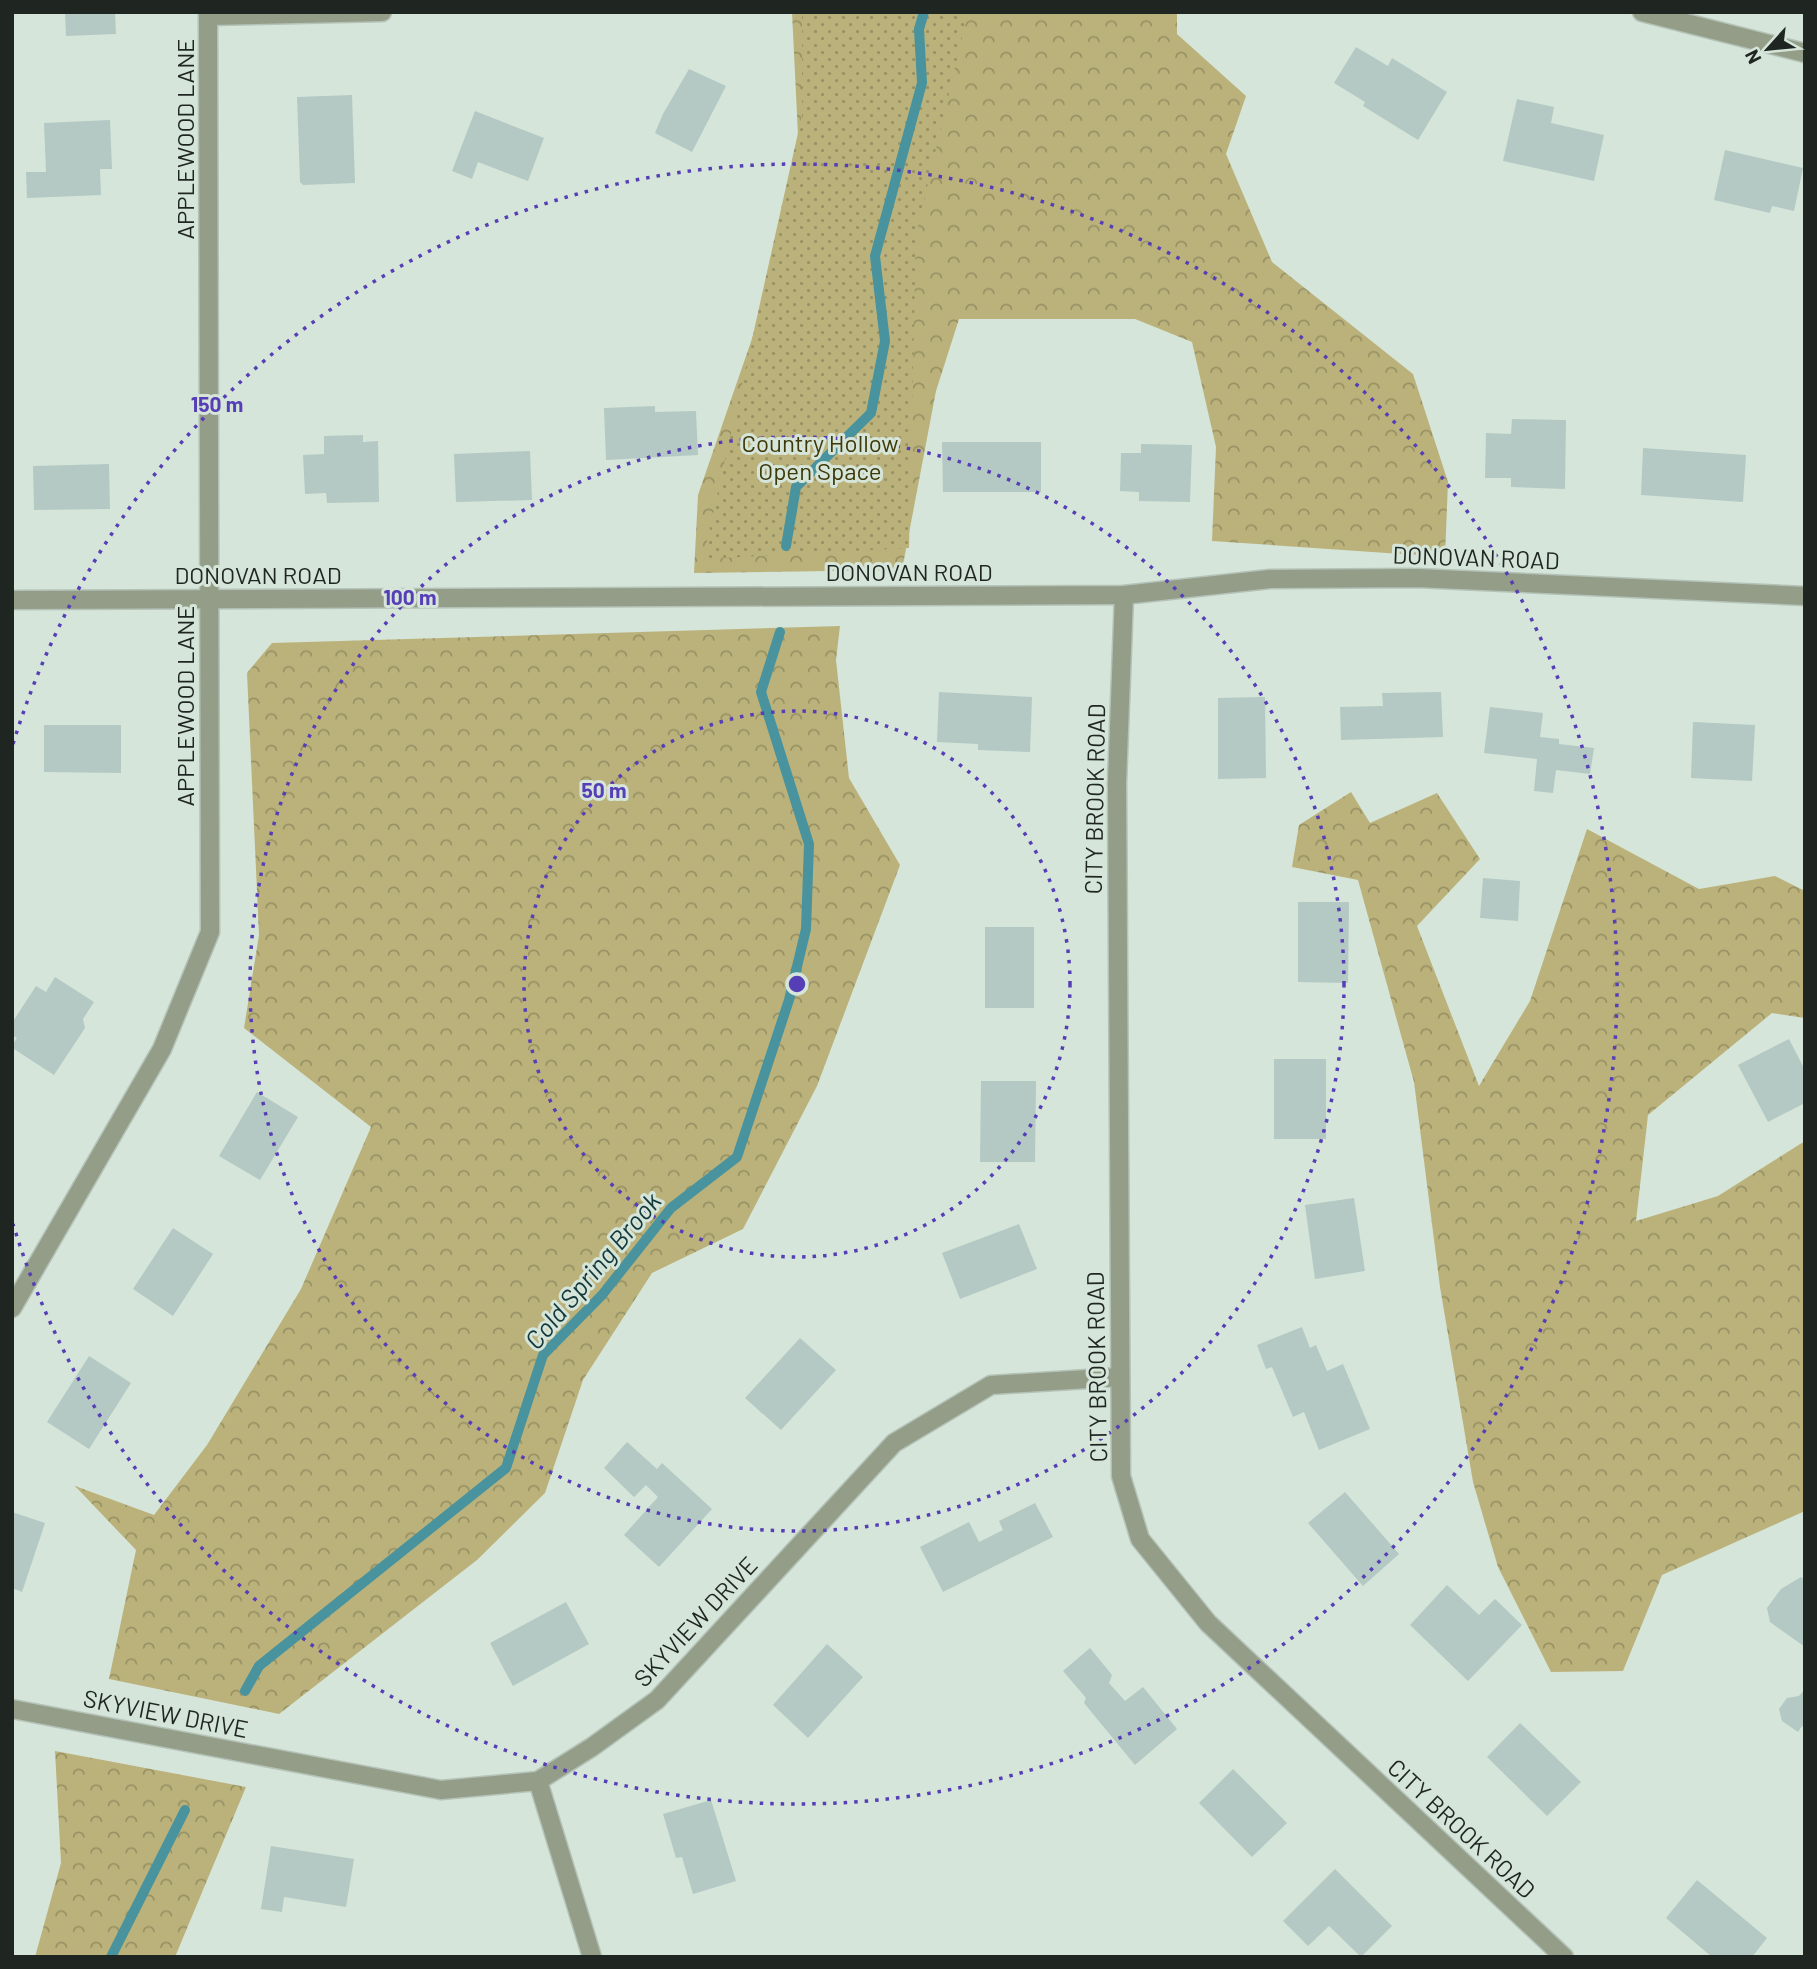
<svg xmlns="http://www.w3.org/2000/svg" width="1817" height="1969" viewBox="0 0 1817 1969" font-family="Barlow,sans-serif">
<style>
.forest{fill:url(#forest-crowns)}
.park{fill:url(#park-dots)}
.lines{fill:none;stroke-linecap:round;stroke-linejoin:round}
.stream{stroke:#48939d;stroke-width:10}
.building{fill:#b4c9c4}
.street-casing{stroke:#b4c2b8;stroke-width:21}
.street{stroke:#939d87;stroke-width:18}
.ring{fill:none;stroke:#563eb6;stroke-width:3.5;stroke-dasharray:3.5 7}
.labels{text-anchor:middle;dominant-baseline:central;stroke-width:6;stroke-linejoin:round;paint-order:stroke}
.street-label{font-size:24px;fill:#1f2521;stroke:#d5e5d9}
.park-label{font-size:24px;fill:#3f3809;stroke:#d5e5d9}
.water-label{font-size:26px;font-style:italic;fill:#13383c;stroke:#d5e5d9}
.centre{fill:#563eb6;stroke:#d5e5d9;stroke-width:3.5}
.ring-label{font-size:21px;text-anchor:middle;font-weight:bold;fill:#563eb6;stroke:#d5e5d9;stroke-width:6;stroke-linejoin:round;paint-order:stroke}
</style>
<defs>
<pattern id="forest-crowns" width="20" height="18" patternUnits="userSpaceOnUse" patternTransform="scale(1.75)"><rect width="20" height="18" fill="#bbb27b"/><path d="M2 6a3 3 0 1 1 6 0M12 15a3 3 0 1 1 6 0" fill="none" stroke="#979164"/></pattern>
<pattern id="park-dots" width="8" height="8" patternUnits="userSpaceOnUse" patternTransform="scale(1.75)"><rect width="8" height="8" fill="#bbb27b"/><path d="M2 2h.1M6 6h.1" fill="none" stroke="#979164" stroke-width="1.8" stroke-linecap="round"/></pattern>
</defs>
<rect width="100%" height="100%" fill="#d5e5d9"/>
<!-- forest -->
<g class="forest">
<path d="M792,12H1177V34L1246,96L1226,154L1272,262L1413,374L1448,482L1445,557L1212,541L1216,447L1192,342L1135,319H959L936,391L902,570L694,573L698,495L801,197Z"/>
<path d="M840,626L836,660L849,778L900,865L817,1086L743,1229L652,1273L583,1380L545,1493L477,1560L279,1714L109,1679L136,1550L75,1486L154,1515L207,1445L301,1289L371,1127L244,1028L259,935L247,673L272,643Z"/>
<path d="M1351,792L1370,823L1437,793L1480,859L1417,926L1479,1086L1530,1001L1587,829L1699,889L1775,876L1805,891V1018L1772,1013L1648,1115L1636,1221L1718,1196L1805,1141V1511L1662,1575L1623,1671L1551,1672L1498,1567L1473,1482L1440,1287L1414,1082L1358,880L1292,867L1299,825Z"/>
<path d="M55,1751L246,1787L175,1957H35L61,1863Z"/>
</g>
<!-- park -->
<path class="park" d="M802,12H968L916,234L909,548L703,559L802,115Z"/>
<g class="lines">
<!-- stream -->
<g class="stream">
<path d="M786,546L796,487L871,413L885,341L875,256L922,83L919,29L924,12"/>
<path d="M245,1691L259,1666L506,1468L543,1355L602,1295L671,1208L737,1157L789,1000L806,929L809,844L761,692L780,632"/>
<path d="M111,1957L185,1810"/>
</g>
</g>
<!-- building -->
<g class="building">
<path d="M65,12H115L116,34L66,36Z"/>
<path d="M1356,47L1388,66L1392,58L1447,92L1418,140L1363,106L1365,102L1334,83Z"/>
<path d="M689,69L726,86L692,152L655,133L663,114Z"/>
<path d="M352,95L355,183L303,185L300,182L297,97Z"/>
<path d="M1517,99L1554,107L1551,123L1604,135L1594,181L1503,161Z"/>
<path d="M475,111L544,138L528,181L478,162L472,179L452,171Z"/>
<path d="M110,120L112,169H100L101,195L27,198L26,172H46L44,123Z"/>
<path d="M1725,150L1803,168L1794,211L1772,206L1770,213L1714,200Z"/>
<path d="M655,406V412L696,411L698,455L606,460L604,408Z"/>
<path d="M1512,419L1566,420L1565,489L1511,487V478H1485L1486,433L1511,434Z"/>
<path d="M363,435V442L378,441L379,502L327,503L326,493L305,494L303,455L324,454V436Z"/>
<path d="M942,442H1041V492H943Z"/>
<path d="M1141,444L1192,445L1190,502L1139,501V492L1120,491L1121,453H1141Z"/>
<path d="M1643,448L1746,455L1743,502L1641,495Z"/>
<path d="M530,451L532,500L456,502L454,454Z"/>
<path d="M109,464L110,509L34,510L33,466Z"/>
<path d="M939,692L1032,697L1030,752L978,750V744L937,742Z"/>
<path d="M1441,692L1443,737L1341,740L1340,707L1383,706L1382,693Z"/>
<path d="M1265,697L1266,778L1218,779V698Z"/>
<path d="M1490,707L1543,713L1540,737L1559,739V744L1594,748L1590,774L1556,770L1553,793L1534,791L1537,759L1484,753Z"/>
<path d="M1693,722L1755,725L1752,781L1691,778Z"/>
<path d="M44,725H121V773L44,772Z"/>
<path d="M1483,878L1520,881L1518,921L1480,918Z"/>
<path d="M1298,902H1349L1348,983L1298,982Z"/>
<rect x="985" y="927" width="49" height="81"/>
<path d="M55,977L94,1002L83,1019L85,1028L54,1075L14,1049L12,1045L17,1038L12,1035V1023L36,986L46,992Z"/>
<path d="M1789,1039L1805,1070V1103L1768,1122L1738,1065Z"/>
<rect x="1274" y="1059" width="52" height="80"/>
<path d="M981,1081H1036L1035,1162H980Z"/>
<path d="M257,1092L298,1117L260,1180L219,1156Z"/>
<path d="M1354,1198L1365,1271L1315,1279L1305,1205Z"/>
<path d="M1019,1224L1037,1269L960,1299L942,1253Z"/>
<path d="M173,1228L213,1254L173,1316L133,1289Z"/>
<path d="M1302,1327L1310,1348L1316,1345L1327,1371L1343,1364L1370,1429L1319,1450L1304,1412L1293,1417L1272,1367L1266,1369L1257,1345Z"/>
<path d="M800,1338L836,1370L781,1430L745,1398Z"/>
<path d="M89,1356L131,1383L89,1449L47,1422Z"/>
<path d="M627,1442L657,1469L662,1463L712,1509L659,1567L624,1535L658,1497L646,1485L634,1497L604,1468Z"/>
<path d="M1345,1492L1399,1554L1363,1586L1308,1523Z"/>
<path d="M1035,1503L1053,1537L943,1592L920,1547L969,1522L979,1542L1003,1530L999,1521Z"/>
<path d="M12,1512L45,1523L22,1592L12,1588Z"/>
<path d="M1801,1577L1805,1580V1647L1770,1622L1767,1608L1781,1589Z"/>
<path d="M1447,1585L1479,1615L1495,1599L1522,1625L1468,1681L1410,1625Z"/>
<path d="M566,1602L589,1644L513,1686L490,1643Z"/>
<path d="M827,1644L863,1677L808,1738L773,1705Z"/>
<path d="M1090,1648L1112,1675L1109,1683L1125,1701L1143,1687L1177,1729L1135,1765L1084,1703L1086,1698L1063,1671Z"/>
<path d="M1805,1689V1728L1802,1726L1798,1732L1782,1721L1779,1709L1787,1698L1799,1696Z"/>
<path d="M1520,1723L1581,1782L1547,1816L1487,1757Z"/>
<path d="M1233,1769L1287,1823L1252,1857L1199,1803Z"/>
<path d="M711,1800L736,1881L693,1894L682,1857L676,1858L663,1814Z"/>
<path d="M271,1846L354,1859L346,1907L284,1897L282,1912L261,1909Z"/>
<path d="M1335,1869L1392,1926L1361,1957L1329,1926L1308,1946L1283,1921Z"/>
<path d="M1697,1880L1767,1938L1752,1957H1712L1666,1918Z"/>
</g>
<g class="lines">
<!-- street casing -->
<g class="street-casing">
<g id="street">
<path d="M1642,12L1805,53"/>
<path d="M208,16L382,12"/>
<path d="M1124,595L1117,783L1121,1476L1140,1539L1208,1623L1564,1957"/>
<path d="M12,600L1124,595L1270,579L1417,578L1805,596"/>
<path d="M12,1308L162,1049L210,932L208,12"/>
<path d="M12,1709L441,1790L538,1781L592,1747L657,1700L894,1443L991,1385L1120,1377"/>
<path d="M538,1781L592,1957"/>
</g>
</g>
<!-- street -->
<use href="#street" class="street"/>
</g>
<!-- distance rings -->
<g class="ring">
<circle cx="797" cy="984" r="273"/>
<circle cx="797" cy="984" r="547"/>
<path d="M13 744A820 820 0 1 1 13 1224"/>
</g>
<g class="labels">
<!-- street labels -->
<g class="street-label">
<text transform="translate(184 139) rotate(-90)">APPLEWOOD LANE</text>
<text transform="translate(1476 557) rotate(2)">DONOVAN ROAD</text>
<text x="909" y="571">DONOVAN ROAD</text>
<text x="258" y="574">DONOVAN ROAD</text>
<text transform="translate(184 706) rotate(-90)">APPLEWOOD LANE</text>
<text transform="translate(1094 799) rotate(-89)">CITY BROOK ROAD</text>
<text transform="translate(1096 1367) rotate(-91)">CITY BROOK ROAD</text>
<text transform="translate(695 1621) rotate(-47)">SKYVIEW DRIVE</text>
<text transform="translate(166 1713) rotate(11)">SKYVIEW DRIVE</text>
<text transform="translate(1462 1828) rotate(43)">CITY BROOK ROAD</text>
</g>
<!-- park labels -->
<g class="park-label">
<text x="820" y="442">Country Hollow<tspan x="820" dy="28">Open Space</tspan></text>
</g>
<!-- water labels -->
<g class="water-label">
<text transform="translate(592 1270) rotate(-50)">Cold Spring Brook</text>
</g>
</g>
<circle cx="797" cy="984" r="10" class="centre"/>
<g class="ring-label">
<text x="217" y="412">150 m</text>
<text x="410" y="605">100 m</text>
<text x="604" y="798">50 m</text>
</g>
<!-- border -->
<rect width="1817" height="1969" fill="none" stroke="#1f2521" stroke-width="28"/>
<!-- north arrow -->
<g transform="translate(1768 49) rotate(243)" stroke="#d5e5d9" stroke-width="5" paint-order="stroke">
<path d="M0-5L12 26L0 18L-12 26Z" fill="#1f2521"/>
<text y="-10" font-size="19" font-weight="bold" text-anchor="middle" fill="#1f2521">N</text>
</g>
</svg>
